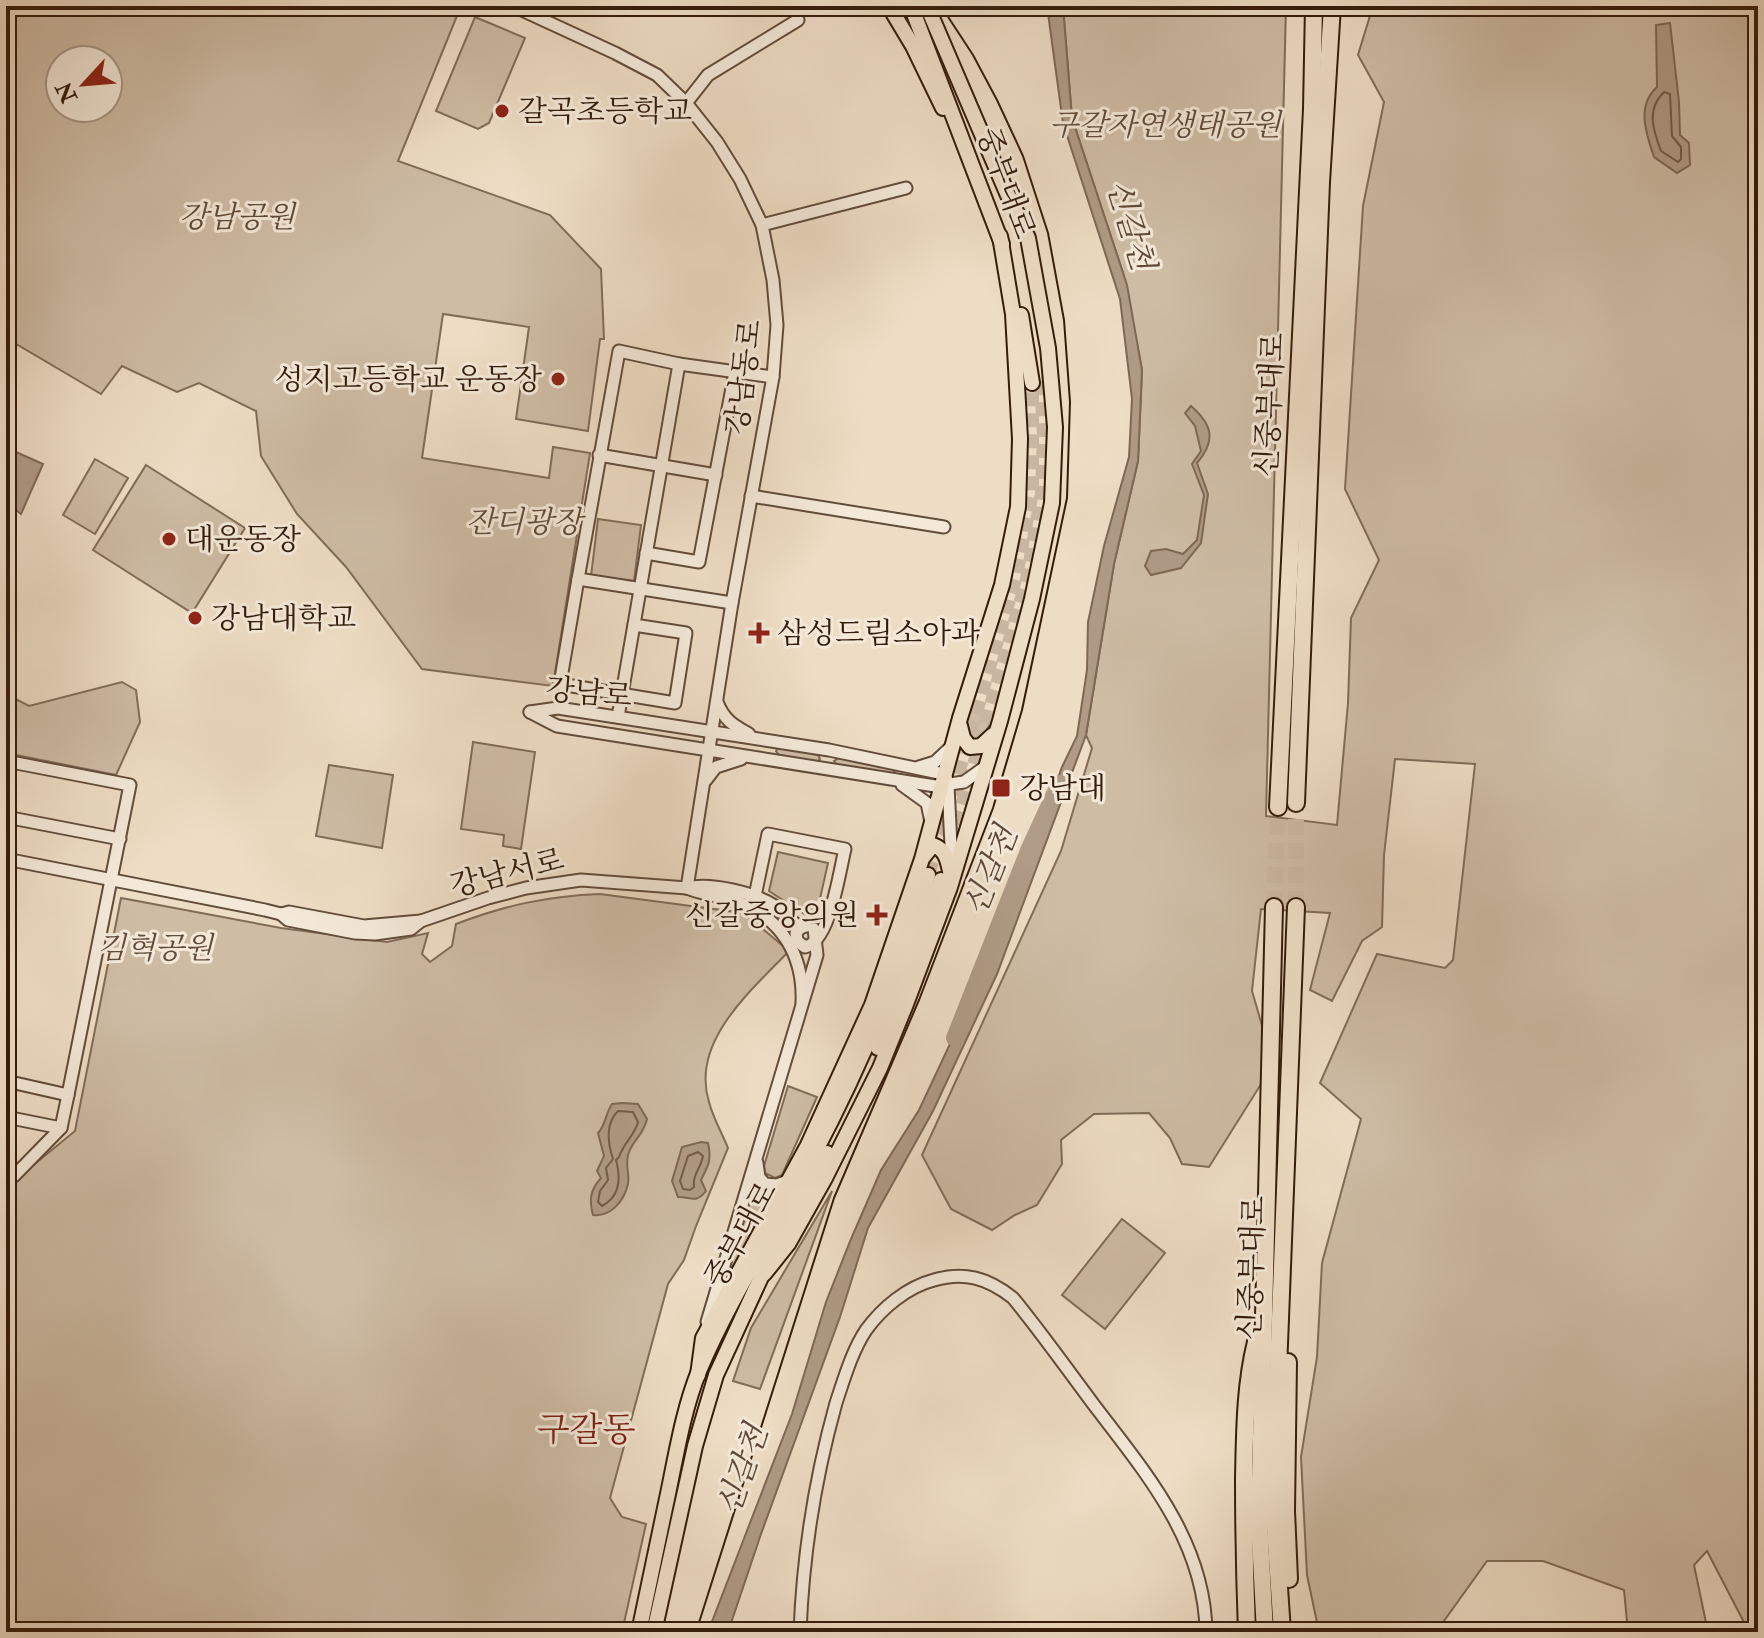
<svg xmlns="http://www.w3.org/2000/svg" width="1764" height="1638" viewBox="0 0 1764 1638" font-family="'IM FELL Double Pica','Noto Serif KR',serif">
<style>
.green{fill:#cebca5;stroke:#816c58;stroke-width:2;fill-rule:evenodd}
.water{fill:#af9b86;stroke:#7e6855;stroke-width:2}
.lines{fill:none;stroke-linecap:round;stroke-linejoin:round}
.shore{stroke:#725c48;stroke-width:2}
.river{stroke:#af9b86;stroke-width:16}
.major-tunnel{stroke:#c9b6a0;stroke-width:14;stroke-dasharray:14 7;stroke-linecap:butt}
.highway-tunnel{stroke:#c9b6a0;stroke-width:16;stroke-dasharray:16 8;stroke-linecap:butt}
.minor-casing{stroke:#624c3a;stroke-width:15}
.major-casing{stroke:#341c0b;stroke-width:18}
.highway-casing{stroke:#341c0b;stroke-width:20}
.minor{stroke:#f4e9d9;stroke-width:11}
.major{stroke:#eeddc5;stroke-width:14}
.highway{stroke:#eeddc5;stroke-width:16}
.tram{stroke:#341c0b;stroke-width:2}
.poi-dot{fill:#8f2418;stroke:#f4e9d9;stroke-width:3}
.labels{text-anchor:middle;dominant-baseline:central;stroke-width:6;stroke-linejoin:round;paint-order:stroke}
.poi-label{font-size:30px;fill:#341c0b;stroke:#f4e9d9;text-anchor:start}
.park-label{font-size:30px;font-style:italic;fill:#624c39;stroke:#f4e9d9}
.street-label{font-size:30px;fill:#341c0b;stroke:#f4e9d9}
.water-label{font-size:32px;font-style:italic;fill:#5f4836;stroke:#f4e9d9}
.quarter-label{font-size:34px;fill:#7a1f14;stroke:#f4e9d9}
</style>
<rect width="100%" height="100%" fill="#eeddc5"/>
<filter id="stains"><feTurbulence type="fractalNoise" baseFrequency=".0025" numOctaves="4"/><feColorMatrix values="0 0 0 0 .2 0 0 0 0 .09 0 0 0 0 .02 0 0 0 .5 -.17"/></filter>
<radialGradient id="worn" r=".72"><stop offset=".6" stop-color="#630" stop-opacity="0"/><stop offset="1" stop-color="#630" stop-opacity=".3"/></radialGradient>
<!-- green -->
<g class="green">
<path d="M6,6H461L398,161L550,215L601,269L604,339H600L588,431L516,419L529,327L443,314L422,458L549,478L553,447L590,453L553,686L422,669L346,567L297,514L261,456L256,411L199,383L177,392L122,366L101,394L6,338ZM60,60H108V108H60Z"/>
<path d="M1063,6H1286L1266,816L1337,825L1348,703L1351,618L1379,560L1345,489L1363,206L1384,102L1358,55L1373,6H1758V1632H1749L1707,1551L1694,1565L1708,1632H1628L1624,1590L1543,1561H1487L1436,1632H1319L1307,1575L1301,1457L1317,1357L1322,1263L1361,1119L1320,1083L1377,954L1445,968L1453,960L1475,764L1395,759L1384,855L1382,927L1362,941L1332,1001L1310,990L1330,913L1261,909L1252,991L1268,1046L1263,1081L1209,1167L1182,1164L1170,1138L1149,1113L1094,1114L1061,1140L1062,1164L1037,1205L1015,1215L992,1230L951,1209L922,1155L1061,851L1092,748L1086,735L1114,564L1138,461L1142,370L1123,273L1072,118Z"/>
<path d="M475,17L525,38L489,123L478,129L436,111Z"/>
<path d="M95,459L128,478L95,534L63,515Z"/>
<path d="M146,465L245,528L192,613L93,550Z"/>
<path d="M598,519L641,525L634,581L591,576Z"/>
<path d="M122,682L136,690L140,722L116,775L6,753V694L29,706Z"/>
<path d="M967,707L995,715L981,740H971L966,733Z"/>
<path d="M473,742L535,752L521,849L503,846L504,835L461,829Z"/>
<path d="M779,747L818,755L820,759L817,762L779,755L776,751Z"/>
<path d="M839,758L895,769V771L891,775L838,766L834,761Z"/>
<path d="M329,765L393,775L382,848L316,836Z"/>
<path d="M778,852L828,863L815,921L769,891Z"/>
<path d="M600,894L744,913L789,951C752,990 690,1041 709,1102C713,1118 722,1133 728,1148L696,1226L684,1260L668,1284L610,1498L622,1517L646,1524L622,1632H6V1180L14,1181L75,1131L121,898L281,928L387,942L428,933L422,954L430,962L452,946L456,924C506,905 548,896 600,894Z"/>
<path d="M788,1086L817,1097L782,1175L775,1178L765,1173L764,1166Z"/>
<path d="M755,1169L779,1189L713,1313Z"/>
<path d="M832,1191L760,1389L733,1381L751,1328Z"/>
<path d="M1122,1219L1165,1253L1105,1329L1062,1295Z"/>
</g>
<!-- water -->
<g class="water">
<path d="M1047,6H1063L1072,118L1127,285L1142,370L1138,461L1114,564L1086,735L997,974L933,1111L868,1228L840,1317L761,1534L728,1632H708L792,1414L826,1302L851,1239L881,1170L919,1110L1003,931L1062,767L1077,736L1087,670L1088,622L1104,546L1129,457L1132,399L1120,299L1063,123Z"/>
<path d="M1670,23L1679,102L1680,135L1689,143L1690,165L1677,173L1654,157C1646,133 1636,106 1657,87L1656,25Z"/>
<path d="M1191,406C1213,425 1216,441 1197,463L1208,494L1201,543L1181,568L1151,575L1145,566L1151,551L1166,549L1183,554L1197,540L1204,495L1192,464L1201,451L1195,426L1185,413Z"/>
<path d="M16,452L43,464L21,514L6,502V456Z"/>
<path d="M622,1103L638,1104L647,1119C643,1136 634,1139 629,1152C624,1165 630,1172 628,1184C624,1201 611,1217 593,1215C589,1200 590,1190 601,1178L597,1171L604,1156L598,1133C606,1125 605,1114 612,1104Z"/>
<path d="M701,1142L708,1143C712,1160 708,1166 701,1180L706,1191C696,1204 691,1197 678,1197L672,1181L682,1147Z"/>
</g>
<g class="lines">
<!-- shore -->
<g class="shore">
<path d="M1664,92L1670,94L1672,136L1681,147V159L1678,162L1661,151C1653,130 1646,109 1664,92Z"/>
<path d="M618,1111L633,1112L638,1122C635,1135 624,1142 619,1157L616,1160C621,1178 621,1196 602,1206L598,1202L600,1191L608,1180L606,1168L613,1159C608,1144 605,1124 618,1111Z"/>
<path d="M698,1152L703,1156C701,1168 692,1175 694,1187L690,1190L683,1189L680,1181L688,1156Z"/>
</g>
<!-- river -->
<path class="river" d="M954,1038L1029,848L1059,783"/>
<!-- major-tunnel -->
<g class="major-tunnel">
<path d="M951,845L1027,580L1042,493L1044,436L1041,381"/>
<path d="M928,875L1016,576L1032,492V383"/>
</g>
<!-- highway-tunnel -->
<g class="highway-tunnel">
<path d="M1274,907L1278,807"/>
<path d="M1296,907V803"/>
</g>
<!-- minor casing -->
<g class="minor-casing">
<g id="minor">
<path d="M513,6L615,53L657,75L686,103L717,142L740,179L762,225L773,280L777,325L773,377L732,603L687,888"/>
<path d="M686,103L708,75L798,20"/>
<path d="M762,225L906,188"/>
<path d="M599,455L716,475"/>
<path d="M751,496L944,527"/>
<path d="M646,553L699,562L735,372"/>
<path d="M578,579L560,684L675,703L686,633L634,625"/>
<path d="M732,603L578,579L619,351L679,364L773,377"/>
<path d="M717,702C724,720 733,725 749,734"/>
<path d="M530,712L558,708L829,750L939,773L946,777L948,786L952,865"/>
<path d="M530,712L557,726L935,786L964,782L985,767"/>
<path d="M618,717L679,364"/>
<path d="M6,761L130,785L68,1095L6,1081"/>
<path d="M919,767L935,762L951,747"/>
<path d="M706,780L716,767L741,759"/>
<path d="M902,785L927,803L931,822"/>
<path d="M6,817L120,839"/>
<path d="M6,859L265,910L281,914L288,920L355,933L375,934L411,929L421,921L488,898L526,888L581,880L687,888C703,895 719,895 735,901C782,917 804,956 802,1003"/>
<path d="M687,888C710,882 755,893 775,906C784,913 792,921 800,928L806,926"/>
<path d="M755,896L768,834L845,849C839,873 830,942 805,947L797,941L796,933L800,928"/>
<path d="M281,914L289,912L364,926L421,921"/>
<path d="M6,1117L61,1128"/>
<path d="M757,1163L759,1177L765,1184L777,1185L788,1181"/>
<path d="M6,1174L14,1176L61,1128L68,1095"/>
<path d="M707,1322L817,955L814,929"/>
<path d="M800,1632C803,1555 815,1478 836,1403C844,1379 852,1351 866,1330C882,1308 907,1287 934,1280C964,1271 988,1278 1013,1298C1041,1332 1067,1369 1094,1405C1146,1473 1205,1542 1206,1632"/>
</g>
</g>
<!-- major casing -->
<g class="major-casing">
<g id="major">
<path d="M889,6L913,46L943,108"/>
<path d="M911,6L1002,244"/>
<path d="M927,6L1013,207"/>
<path d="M1021,315L1032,383"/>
<path d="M960,726L963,738L970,747L981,746L993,735"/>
<path d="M924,856L933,845C947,850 948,862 951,876"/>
<path d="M878,1048L941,880"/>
<path d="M764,1274L788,1244L825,1178L880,1068L906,1004L950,887L1000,721L1032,599L1052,503L1055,427L1048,348L1028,238L1010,198"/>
<path d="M698,1375L703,1338L808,1145L872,1005L922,859L960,718L1002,585L1018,507L1020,439L1013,314L1000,236"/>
<path d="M639,1632C649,1584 659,1537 669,1489C677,1450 684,1408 699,1371C730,1297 776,1228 813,1156C860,1067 900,973 928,875"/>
<path d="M654,1632L695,1446L716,1375L779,1238L827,1153"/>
</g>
</g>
<!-- highway casing -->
<g class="highway-casing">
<g id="highway">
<path d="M1296,803L1321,182L1332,6"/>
<path d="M1278,807L1312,109L1314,6"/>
<path d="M1288,1362L1286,1511L1289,1579"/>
<path d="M1247,1632C1245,1580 1244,1529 1244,1478C1245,1433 1245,1386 1256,1342"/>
<path d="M1265,1632L1259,1520L1274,907"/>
<path d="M1282,1632L1273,1498L1296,907"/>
</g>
</g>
<!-- minor -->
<use href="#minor" class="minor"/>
<!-- major -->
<use href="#major" class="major"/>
<!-- highway -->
<use href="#highway" class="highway"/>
<!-- tram -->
<path class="tram" d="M696,1632L834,1198L919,1000L993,808L1022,710L1067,498L1070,402L1064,320L1048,233L1023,156L997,100L973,55L941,6"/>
</g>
<!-- markers -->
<g class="poi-dot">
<circle cx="502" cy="111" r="8"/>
<circle cx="558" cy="379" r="8"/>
<circle cx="169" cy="539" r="8"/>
<circle cx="195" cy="618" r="8"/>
<path d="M755 621h8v8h8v8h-8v8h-8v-8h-8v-8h8z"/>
<rect x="991" y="778" width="20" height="20" rx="4"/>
<path d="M873 903h8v8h8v8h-8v8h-8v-8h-8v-8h8z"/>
</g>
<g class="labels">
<!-- poi labels -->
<g class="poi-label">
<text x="518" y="111">갈곡초등학교</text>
<text x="542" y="379" text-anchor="end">성지고등학교 운동장</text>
<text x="185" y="539">대운동장</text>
<text x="211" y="618">강남대학교</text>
<text x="777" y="633">삼성드림소아과</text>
<text x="1019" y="788">강남대</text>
<text x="859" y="915" text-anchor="end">신갈중앙의원</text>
</g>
<!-- park labels -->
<g class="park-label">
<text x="1165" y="125">구갈자연생태공원</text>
<text x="237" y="217">강남공원</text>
<text x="524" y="522">잔디광장</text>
<text x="155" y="948">김혁공원</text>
</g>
<!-- street labels -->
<g class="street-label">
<text transform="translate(1006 183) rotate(70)">중부대로</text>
<text transform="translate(744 377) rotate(-83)">강남동로</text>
<text transform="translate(1270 405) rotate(-87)">신중부대로</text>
<text transform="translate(589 693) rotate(5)">강남로</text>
<text transform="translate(507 873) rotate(-14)">강남서로</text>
<text transform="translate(741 1235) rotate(-61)">중부대로</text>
<text transform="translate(1252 1268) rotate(-88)">신중부대로</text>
</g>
<!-- water labels -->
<g class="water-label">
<text transform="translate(1130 225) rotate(73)">신갈천</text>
<text transform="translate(991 871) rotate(-68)">신갈천</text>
<text transform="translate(743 1470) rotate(-71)">신갈천</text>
</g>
<!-- quarter labels -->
<g class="quarter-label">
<text x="586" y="1430">구갈동</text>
</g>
</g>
<!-- margin -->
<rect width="1764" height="1638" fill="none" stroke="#eeddc5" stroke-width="32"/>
<rect x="8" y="8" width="1748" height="1622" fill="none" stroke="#341c0b" stroke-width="4"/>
<rect x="16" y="16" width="1732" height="1606" fill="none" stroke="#341c0b" stroke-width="2"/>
<!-- north arrow -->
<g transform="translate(84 84) rotate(244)"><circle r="38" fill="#f4e9d9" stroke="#a79787" stroke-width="2"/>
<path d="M0-6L14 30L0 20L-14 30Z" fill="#8f2418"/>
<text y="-12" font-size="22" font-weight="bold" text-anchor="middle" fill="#341c0b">N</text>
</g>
<rect width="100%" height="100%" filter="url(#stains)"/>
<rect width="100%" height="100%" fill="url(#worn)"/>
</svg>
